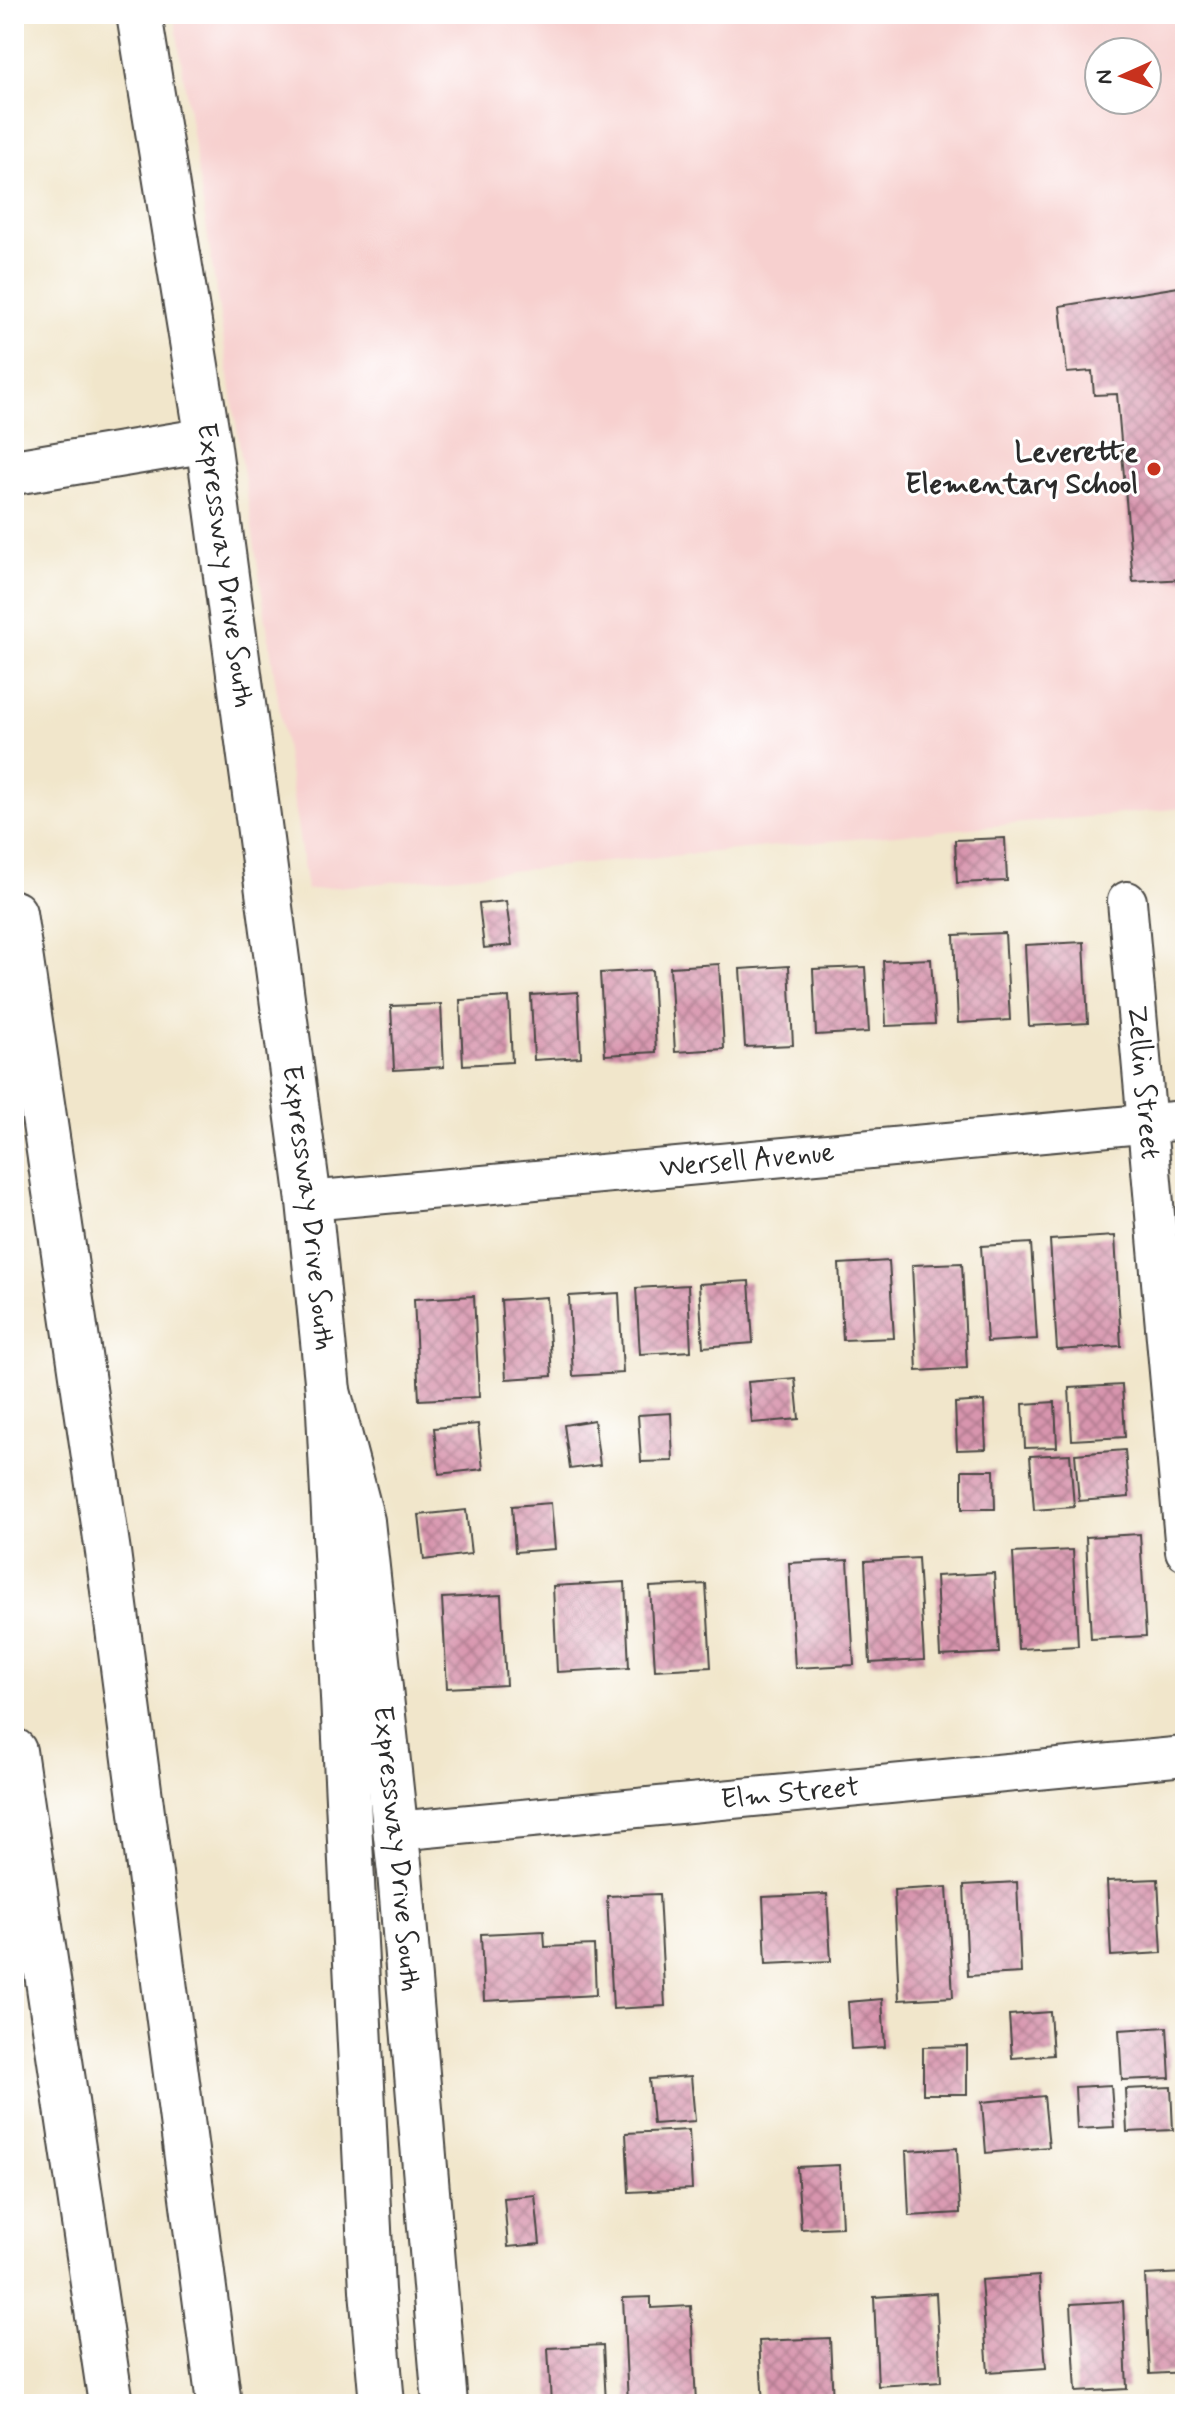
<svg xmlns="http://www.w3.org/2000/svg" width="1199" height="2418" viewBox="0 0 1199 2418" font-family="Mynerve,sans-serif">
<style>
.built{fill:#f7d0cf;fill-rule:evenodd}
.building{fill:url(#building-cross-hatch)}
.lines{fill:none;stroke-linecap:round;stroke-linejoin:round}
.street-casing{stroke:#494743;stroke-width:42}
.secondary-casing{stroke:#494743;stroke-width:48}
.highway-casing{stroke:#494743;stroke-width:48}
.street{stroke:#fff;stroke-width:38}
.secondary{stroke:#fff;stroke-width:44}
.highway{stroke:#fff;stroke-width:44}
.poi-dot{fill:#c8321e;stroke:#fff;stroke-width:3}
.labels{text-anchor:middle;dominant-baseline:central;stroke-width:6;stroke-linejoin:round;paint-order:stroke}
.poi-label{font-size:28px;font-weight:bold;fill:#2b2b2b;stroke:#fff;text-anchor:end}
.street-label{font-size:28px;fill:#2b2b2b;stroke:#fff}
</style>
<defs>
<pattern id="building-cross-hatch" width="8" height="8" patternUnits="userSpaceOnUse" patternTransform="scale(2)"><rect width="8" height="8" fill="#d895ae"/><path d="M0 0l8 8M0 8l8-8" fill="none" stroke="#af7a8e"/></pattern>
</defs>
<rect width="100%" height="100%" fill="#fff"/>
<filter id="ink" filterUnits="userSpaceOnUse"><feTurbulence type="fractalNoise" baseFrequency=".0125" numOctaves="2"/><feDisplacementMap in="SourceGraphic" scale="16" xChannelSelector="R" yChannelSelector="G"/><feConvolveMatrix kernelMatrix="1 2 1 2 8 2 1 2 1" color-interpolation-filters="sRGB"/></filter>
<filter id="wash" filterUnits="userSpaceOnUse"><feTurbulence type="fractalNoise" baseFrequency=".006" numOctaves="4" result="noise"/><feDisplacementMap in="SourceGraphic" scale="32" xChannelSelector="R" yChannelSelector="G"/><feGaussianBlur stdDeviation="1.8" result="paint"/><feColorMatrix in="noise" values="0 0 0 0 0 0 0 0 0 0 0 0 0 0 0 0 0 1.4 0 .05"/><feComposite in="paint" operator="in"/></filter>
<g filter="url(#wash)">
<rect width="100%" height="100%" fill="#f1e6cb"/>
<!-- built -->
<path class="built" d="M174,14H1185V808L307,890ZM1099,52H1147V100H1099Z"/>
<g id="blocks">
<!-- building -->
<g class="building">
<path d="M1185,286V579L1133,582L1117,394L1094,395L1092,371L1067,373L1060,306Z"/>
<path d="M1005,838L1007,881L957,883L955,840Z"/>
<path d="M506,901L512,945L484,948L479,904Z"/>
<path d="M1005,933L1010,1020L958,1023L954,935Z"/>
<path d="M1084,942L1088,1023L1029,1026L1025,945Z"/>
<path d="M931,959L935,1024L886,1026L883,961Z"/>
<path d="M719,964L724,1049L675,1052L670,967Z"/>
<path d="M789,966L793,1045L745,1047L740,969Z"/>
<path d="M865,967L869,1032L816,1035L813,969Z"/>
<path d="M652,970L656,1052L605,1055L600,973Z"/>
<path d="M578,992L581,1057L534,1060L531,995Z"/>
<path d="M509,997L512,1062L463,1065L460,1000Z"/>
<path d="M441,1004L444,1067L394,1070L391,1006Z"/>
<path d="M1115,1236L1121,1346L1057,1350L1050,1240Z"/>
<path d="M1031,1243L1037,1339L987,1342L981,1246Z"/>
<path d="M889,1261L894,1338L843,1340L839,1264Z"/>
<path d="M962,1263L967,1368L917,1371L912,1265Z"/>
<path d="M749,1281L753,1343L703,1347L699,1284Z"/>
<path d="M688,1285L691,1351L640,1354L636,1288Z"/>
<path d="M619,1293L623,1373L573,1376L569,1296Z"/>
<path d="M474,1296L479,1397L419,1400L414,1299Z"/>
<path d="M547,1297L552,1376L506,1379L501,1300Z"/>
<path d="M795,1378L799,1419L752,1423L748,1382Z"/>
<path d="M1122,1385L1125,1437L1072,1440L1069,1388Z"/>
<path d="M984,1401L986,1449L957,1450L955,1403Z"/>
<path d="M1055,1402L1057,1447L1025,1448L1023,1404Z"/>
<path d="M671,1413L673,1461L641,1462L638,1415Z"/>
<path d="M594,1420L600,1465L570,1469L564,1425Z"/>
<path d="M478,1424L483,1469L439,1474L434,1428Z"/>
<path d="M1125,1450L1129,1497L1079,1501L1075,1454Z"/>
<path d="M1070,1454L1074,1507L1034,1510L1030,1456Z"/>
<path d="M962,1470H994L995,1509H962Z"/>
<path d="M551,1503L555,1549L515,1552L512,1506Z"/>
<path d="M466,1510L471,1554L424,1560L419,1515Z"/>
<path d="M1140,1534L1146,1636L1091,1639L1086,1537Z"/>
<path d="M1073,1550L1078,1646L1018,1649L1013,1553Z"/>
<path d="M918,1558L924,1660L870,1663L865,1561Z"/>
<path d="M848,1560L854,1665L795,1668L789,1563Z"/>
<path d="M994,1573L999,1653L940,1656L936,1576Z"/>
<path d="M625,1582L629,1668L557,1672L553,1586Z"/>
<path d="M706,1584L711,1667L655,1670L650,1587Z"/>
<path d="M501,1595L506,1685L447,1688L442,1598Z"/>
<path d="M1158,1879L1162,1953L1111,1956L1107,1881Z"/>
<path d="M1017,1882L1021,1973L968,1976L964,1885Z"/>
<path d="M947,1887L953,1997L899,2000L894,1890Z"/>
<path d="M659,1894L665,2006L613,2009L607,1896Z"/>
<path d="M827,1894L831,1961L766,1964L763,1897Z"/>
<path d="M544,1931L545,1947L594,1945L596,1995L484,2001L481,1934Z"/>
<path d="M882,1999L885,2047L851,2049L848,2002Z"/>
<path d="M1050,2012L1053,2055L1012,2058L1009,2015Z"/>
<path d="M1167,2027L1170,2078L1122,2080L1119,2030Z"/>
<path d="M967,2046V2094H923V2047Z"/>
<path d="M691,2076L695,2121L653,2124L649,2079Z"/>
<path d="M1111,2085L1114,2127L1077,2129L1075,2087Z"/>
<path d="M1171,2087L1173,2130L1127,2132L1125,2089Z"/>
<path d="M1044,2096L1049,2147L986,2153L982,2102Z"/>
<path d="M689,2130L692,2189L629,2192L626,2133Z"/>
<path d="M957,2148L960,2213L909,2216L906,2151Z"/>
<path d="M839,2165L842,2227L801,2229L797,2167Z"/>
<path d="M535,2195L540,2244L508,2247L504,2198Z"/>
<path d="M1185,2273V2372L1150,2374L1145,2275Z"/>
<path d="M1039,2276L1046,2368L988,2372L981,2280Z"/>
<path d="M936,2293L941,2382L878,2386L874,2297Z"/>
<path d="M651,2297V2308L691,2306L696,2402L628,2404L623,2298Z"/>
<path d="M1123,2301L1127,2389L1076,2392L1071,2304Z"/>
<path d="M830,2338L833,2404H763L759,2341Z"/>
<path d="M603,2345L606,2404H551L548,2348Z"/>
</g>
</g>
</g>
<g filter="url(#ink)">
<use href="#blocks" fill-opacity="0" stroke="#494743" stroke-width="2"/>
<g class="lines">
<!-- street casing -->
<g class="street-casing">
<g id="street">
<path id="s1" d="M1127,901L1185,1551"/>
<path id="s2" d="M309,1201L1185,1120"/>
<path id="s3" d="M396,1831L1185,1756"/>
</g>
</g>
<!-- secondary casing -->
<g class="secondary-casing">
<g id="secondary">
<path id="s4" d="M139,14L208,440L309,1201L328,1391L362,1521L400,1873L445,2404"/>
<path d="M14,472L208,440"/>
</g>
</g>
<!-- highway casing -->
<g class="highway-casing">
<g id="highway">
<path d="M14,913L108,1552L219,2404"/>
<path d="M328,1391L372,2290L382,2404"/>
<path d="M14,1751L111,2404"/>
</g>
</g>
<!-- street -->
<use href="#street" class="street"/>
<!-- secondary -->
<use href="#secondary" class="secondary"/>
<!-- highway -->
<use href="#highway" class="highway"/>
</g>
</g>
<!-- markers -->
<circle class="poi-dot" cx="1154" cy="469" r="8"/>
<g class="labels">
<!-- poi labels -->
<g class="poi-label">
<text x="1138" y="453">Leverette<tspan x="1138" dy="32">Elementary School</tspan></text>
</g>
<!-- street labels -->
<g class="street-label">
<text stroke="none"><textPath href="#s4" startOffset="558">Expressway Drive South</textPath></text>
<text stroke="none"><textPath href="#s1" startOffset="182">Zellin Street</textPath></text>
<text stroke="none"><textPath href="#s2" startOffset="440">Wersell Avenue</textPath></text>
<text stroke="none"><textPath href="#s4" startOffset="1206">Expressway Drive South</textPath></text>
<text stroke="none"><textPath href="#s3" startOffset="396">Elm Street</textPath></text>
<text stroke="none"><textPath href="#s4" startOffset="1854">Expressway Drive South</textPath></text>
</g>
</g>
<!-- margin -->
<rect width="1199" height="2418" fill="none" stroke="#fff" stroke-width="48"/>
<!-- north arrow -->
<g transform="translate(1123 76) rotate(267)"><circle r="38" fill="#ffffff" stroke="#aaaaaa" stroke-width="2"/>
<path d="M0-6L14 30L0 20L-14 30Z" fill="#c8321e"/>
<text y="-12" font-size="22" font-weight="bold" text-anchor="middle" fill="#2b2b2b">N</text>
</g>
</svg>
